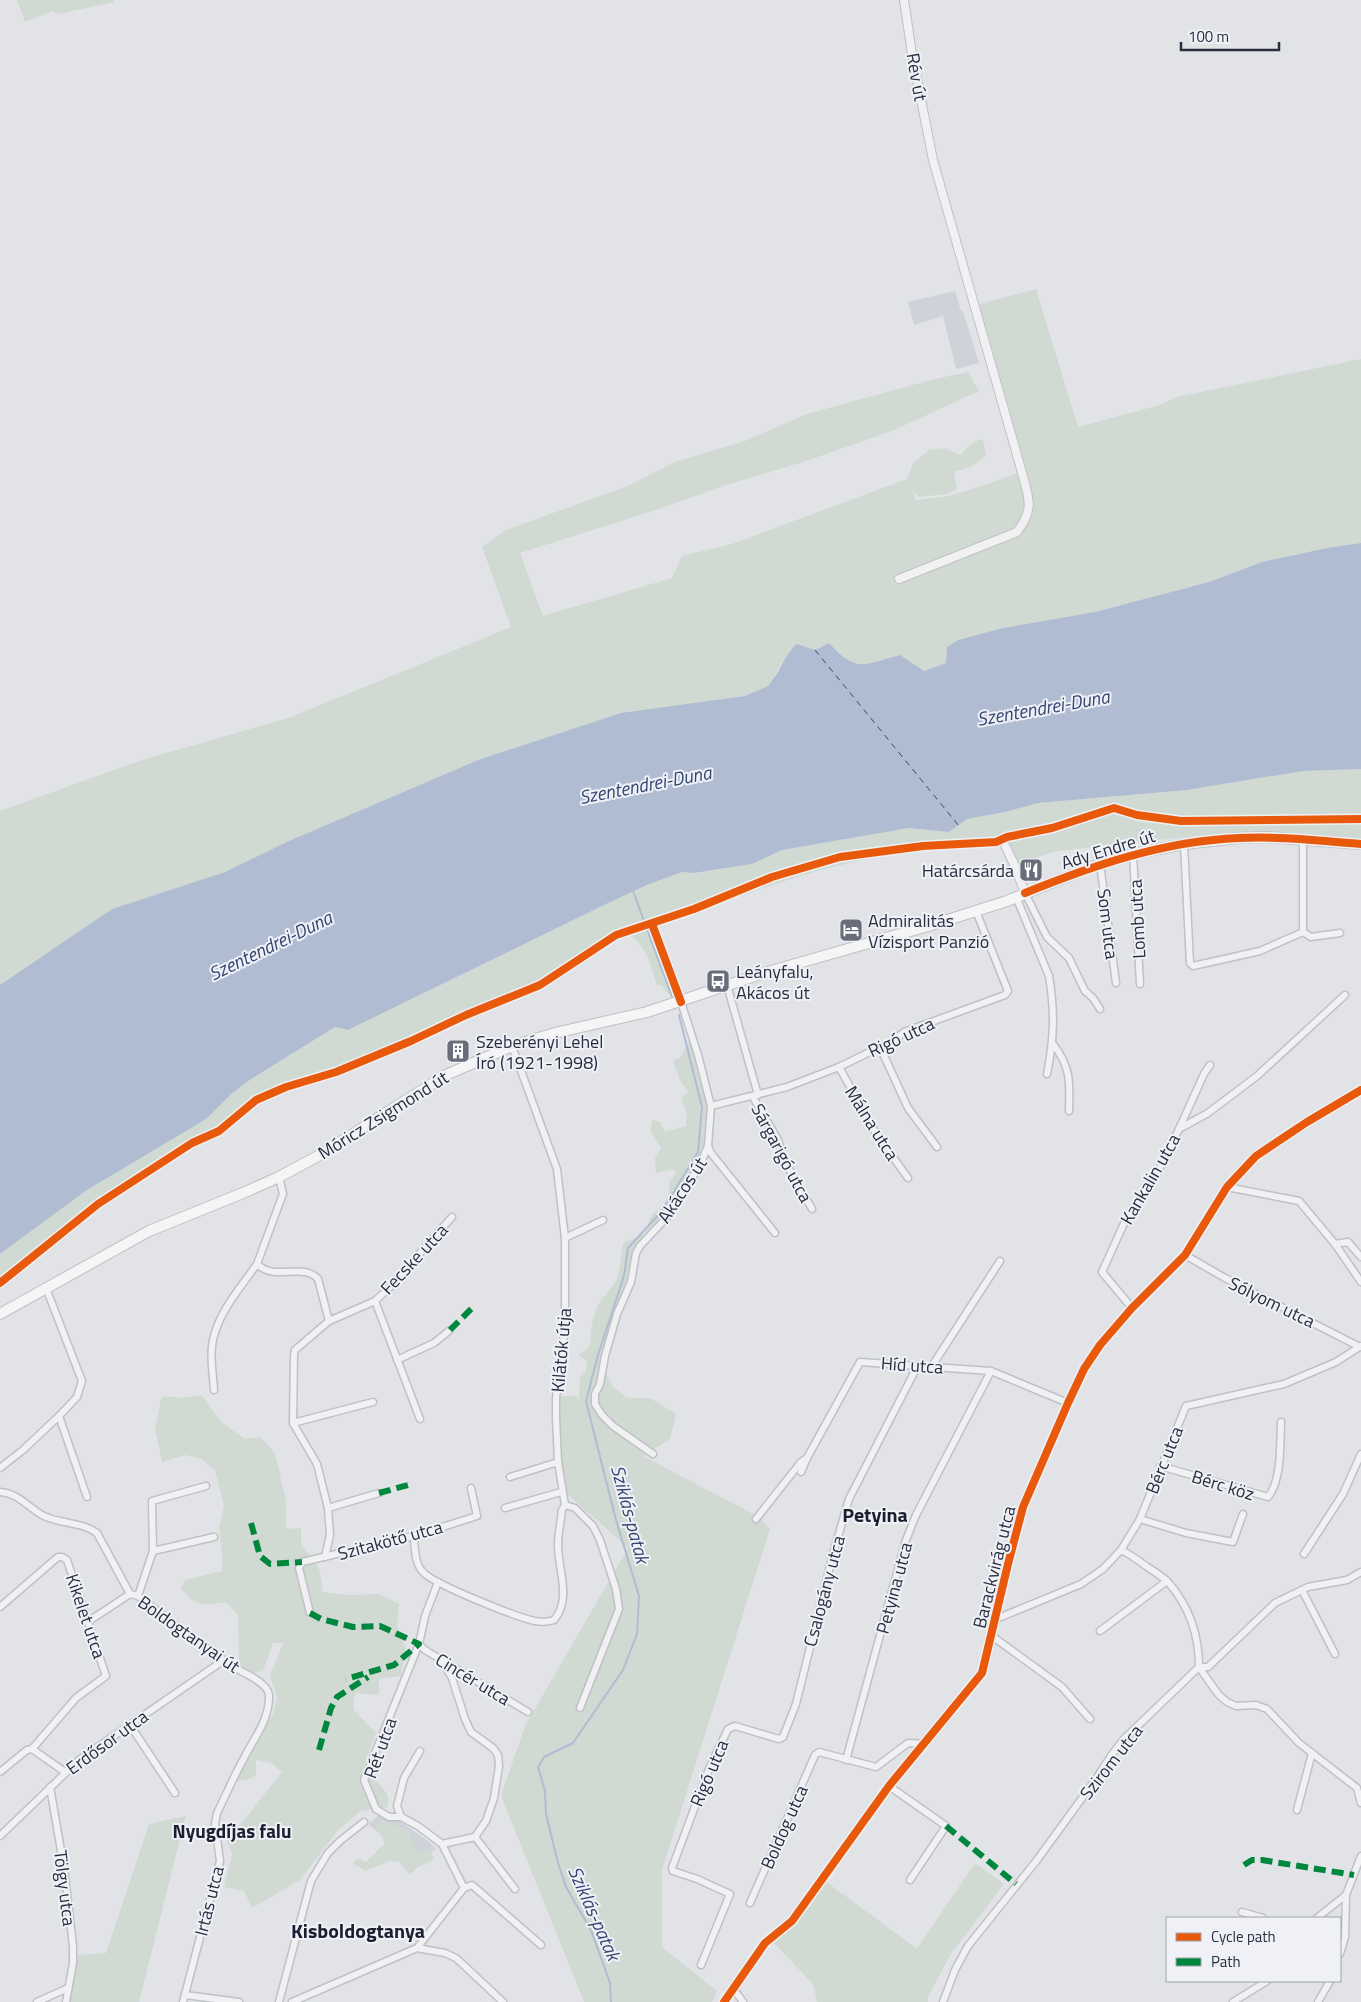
<svg xmlns="http://www.w3.org/2000/svg" width="1361" height="2002" viewBox="0 0 1361 2002" font-family="'Titillium Web',sans-serif">
<style>
.built{fill:#d0d2da}
.green{fill:#d0dad2}
.water{fill:#b0bcd1}
.lines{fill:none;stroke-linecap:round;stroke-linejoin:round}
.stream{stroke:#b0bcd1;stroke-width:2}
.ferry{stroke:#334773;stroke-width:1;stroke-dasharray:6 5;stroke-linecap:butt}
.minor-casing{stroke:#bfc1c5;stroke-width:9}
.tertiary-casing{stroke:#bfc1c5;stroke-width:10}
.primary-casing{stroke:#bec0c4;stroke-width:12}
.minor{stroke:#f1f1f3;stroke-width:6}
.tertiary{stroke:#f1f1f3;stroke-width:8}
.primary{stroke:#f5f5f6;stroke-width:10}
.quiet{stroke:#00873e;stroke-width:6;stroke-dasharray:12 6;stroke-linecap:butt}
.cycleway-casing{stroke:#eff1f6;stroke-width:11}
.cycleway{stroke:#e8590c;stroke-width:8}
.labels{text-anchor:middle;dominant-baseline:central;stroke-width:4;stroke-linejoin:round;paint-order:stroke}
.street-label{font-size:18px;fill:#282e40;stroke:#eff1f6}
.poi-label{font-size:18px;fill:#282e40;stroke:#eff1f6;text-anchor:start}
.water-label{font-size:19px;font-style:italic;fill:#334773;stroke:#eff1f6}
.neighbourhood-label{font-size:19px;font-weight:bold;fill:#1b1f30;stroke:#eff1f6}
.quarter-label{font-size:20px;font-weight:bold;fill:#1b1f30;stroke:#eff1f6}
</style>
<rect width="100%" height="100%" fill="#e1e3e7"/>
<!-- built -->
<g class="built">
<path d="M955,291L961,311H963L979,363L956,369L943,316L914,325L908,302Z"/>
<path d="M380,1814L389,1820H398L428,1841L436,1849L416,1863L368,1824Z"/>
</g>
<!-- green -->
<g class="green">
<path d="M17,0H113L114,2L58,14L52,11L25,22Z"/>
<path d="M1036,289L1078,427L1160,405L1177,397L1361,359V543L1327,548L1262,562L1209,582L1095,612L1003,628L958,640L947,647L946,663L924,671L913,665L905,658C867,658 862,679 829,643L815,650L786,657L768,686L745,696L698,703L478,760L362,810L225,872L112,909L0,985V811L139,761L291,717L511,627L482,547L506,530L628,486L675,462L745,441L807,414L931,380L968,372L979,391L892,431L803,462L720,487L656,510L520,553L543,616L672,578L682,556L732,544L907,479L913,463L929,450L945,448L960,455L973,442L983,439L986,456L970,467L954,472L957,489L947,494L919,497L913,491L916,500L949,496L982,486L1026,470L979,304Z"/>
<path d="M1361,769V838L1282,832L1185,837L1057,851L1008,866L1000,845C947,848 894,851 841,865C774,881 711,908 645,930C662,945 667,972 675,993L669,994L661,985H657C651,967 647,946 630,935L617,940L544,988L469,1018L413,1044L338,1075L288,1091L258,1104L221,1133L195,1146L100,1207L0,1286V1254L87,1190L231,1094L251,1079L335,1027L348,1030L604,905L647,885L682,872L694,873L752,864L782,850L909,828L949,832L967,819L1005,812L1038,803L1187,790L1303,771Z"/>
<path d="M690,1039L697,1061L707,1107L705,1142L702,1153L688,1178L661,1220L636,1246L628,1283L600,1362L613,1387L627,1398H650L676,1414L670,1439L643,1456L759,1517L770,1529L662,1870V1947L717,1991L712,2002H584L501,1796L525,1726L628,1548L564,1491L558,1396H576L579,1400L580,1378L586,1371L587,1361L578,1355C593,1347 590,1344 591,1330C592,1323 595,1313 597,1307C602,1297 610,1290 616,1281C621,1271 620,1254 624,1242C642,1236 648,1237 650,1217C657,1211 666,1204 668,1195C672,1184 664,1184 677,1174L674,1169L656,1173L655,1158L661,1148L650,1131L652,1120L660,1122L665,1132L686,1126L687,1115L681,1098L688,1092L680,1080L673,1061L681,1057Z"/>
<path d="M202,1395L221,1422L245,1439L260,1437L275,1453L286,1502V1529L301,1528V1544L319,1568L323,1592L348,1595L379,1594L399,1604L397,1627L406,1648L401,1676L379,1679V1695L355,1693L353,1709L376,1733L364,1765L388,1795V1807L361,1811L338,1830L300,1880L252,1908L244,1891L224,1887L232,1854L226,1838L245,1819L282,1772L271,1763L256,1760V1775L247,1780L236,1781L253,1746L273,1714L277,1698L270,1676L283,1643H273L263,1671L252,1673L239,1664L238,1615L226,1602C203,1605 196,1608 181,1588L185,1580L222,1571V1553L219,1527L224,1506L215,1470L201,1459L185,1455L162,1462L155,1429L161,1399L164,1396L182,1398Z"/>
<path d="M186,1816L139,2002H69L76,1955L106,1953L149,1824Z"/>
<path d="M381,1820L409,1830L413,1844L419,1851L428,1850L435,1859L418,1867L410,1875L399,1862L390,1861L365,1871L353,1863L357,1858L366,1862L385,1843L375,1826Z"/>
<path d="M975,1863L1004,1884L950,1955L928,1997V2002H817L813,1984L774,1943L799,1916L825,1881L917,1949Z"/>
</g>
<!-- water -->
<path class="water" d="M1361,543V769L1303,771L1187,790L1038,803L1005,812L967,819L949,832L909,828L782,850L752,864L694,873L682,872L647,885L604,905L348,1030L335,1027L251,1079L231,1094L206,1119L87,1190L0,1254V985L112,909L225,872L289,841L478,760L621,713L745,696L768,686L778,672L786,657L796,644L815,650L829,643C857,674 865,664 900,655L924,671L946,663L947,647L958,640L1003,628L1095,612L1209,582L1262,562L1327,548Z"/>
<g class="lines">
<!-- stream -->
<g class="stream">
<path d="M633,891L672,997"/>
<path d="M611,2002L610,1983L591,1930L566,1887L558,1863L546,1814L545,1791L538,1767L544,1757L573,1743L623,1670L637,1634L639,1596L616,1520L586,1401L598,1355L624,1276L628,1248L662,1211L698,1152L702,1107L679,1015"/>
</g>
<!-- ferry -->
<path class="ferry" d="M815,650L959,826"/>
<!-- minor casing -->
<g class="minor-casing">
<g id="minor">
<path d="M1303,839V932"/>
<path d="M1184,844L1190,963L1193,966L1260,951L1303,932"/>
<path d="M1133,854L1140,984"/>
<path d="M1100,864L1116,983"/>
<path d="M1025,893L1047,937L1069,958L1085,991L1093,998L1100,1009"/>
<path d="M1016,897L1049,976C1055,1012 1054,1039 1047,1074"/>
<path d="M652,924L681,1002L698,1055L711,1106L708,1146L700,1165L668,1216L640,1246L636,1253L631,1282L617,1314L605,1356L600,1384L595,1394V1404L602,1415L613,1426L653,1454"/>
<path d="M1303,932L1311,937L1340,933"/>
<path d="M727,985L758,1095"/>
<path d="M1053,1044C1071,1067 1070,1083 1069,1111"/>
<path d="M880,1047L908,1108L937,1147"/>
<path d="M839,1067L877,1135L908,1178"/>
<path d="M753,1097L778,1140L785,1162L812,1209"/>
<path d="M711,1106L787,1087L839,1067L880,1047L892,1042L904,1032L1005,995L1008,991L976,911"/>
<path d="M1179,1129L1204,1074L1210,1065"/>
<path d="M708,1146L711,1153L775,1233"/>
<path d="M279,1177L283,1194L257,1264C275,1282 303,1262 318,1279L329,1321L295,1350L294,1355L293,1423L317,1464L328,1508L330,1535L325,1557"/>
<path d="M1227,1187L1299,1201L1335,1244L1361,1282"/>
<path d="M565,1238L603,1220"/>
<path d="M1335,1244L1348,1242L1361,1257"/>
<path d="M1185,1255L1225,1278L1360,1347"/>
<path d="M375,1301L420,1419"/>
<path d="M1132,1308L1102,1272L1126,1219L1154,1180L1179,1129L1208,1113L1257,1076L1345,995"/>
<path d="M329,1321L375,1301L389,1288L452,1217"/>
<path d="M397,1360L434,1343L450,1330"/>
<path d="M932,1366L1000,1261"/>
<path d="M214,1390C213,1373 209,1353 214,1336C221,1309 241,1287 257,1264"/>
<path d="M59,1416L87,1497"/>
<path d="M293,1423L373,1402"/>
<path d="M1160,1466L1268,1497C1282,1480 1280,1443 1281,1422"/>
<path d="M0,1468L23,1450L59,1416L77,1397L82,1381L46,1288"/>
<path d="M801,1472L807,1458"/>
<path d="M510,1477L558,1462"/>
<path d="M0,1492C19,1493 28,1508 44,1516C61,1524 82,1522 97,1533L130,1594L138,1596C170,1621 203,1647 237,1669C246,1674 268,1683 269,1695C270,1719 254,1738 244,1758C234,1776 226,1795 217,1813L215,1824L220,1861L183,2002"/>
<path d="M565,1505L575,1508L593,1526L600,1540L616,1589L619,1609L580,1708"/>
<path d="M328,1508L379,1493"/>
<path d="M505,1508L561,1492"/>
<path d="M756,1519L801,1462L807,1458L860,1362L991,1371L1068,1403"/>
<path d="M1140,1519L1186,1533L1233,1542L1243,1514"/>
<path d="M414,1536C415,1548 414,1564 424,1573C436,1585 516,1617 535,1621C541,1622 548,1622 554,1620C572,1599 558,1570 558,1545C558,1533 561,1521 562,1510L565,1505L558,1462L556,1417V1398L565,1326V1238L557,1169L512,1046"/>
<path d="M1121,1550C1130,1554 1138,1560 1146,1566C1153,1571 1162,1576 1168,1582C1189,1606 1199,1636 1199,1667"/>
<path d="M153,1551L214,1537"/>
<path d="M1304,1554L1343,1494L1361,1454"/>
<path d="M438,1582L425,1616L419,1644L364,1780L376,1809L389,1817H401L418,1826L442,1844L464,1888"/>
<path d="M1302,1590L1335,1654"/>
<path d="M138,1596L153,1551L152,1501L206,1486"/>
<path d="M0,1607L58,1557H62L67,1560L106,1676L76,1698L32,1749L27,1750L0,1772"/>
<path d="M310,1613L299,1568L302,1562L414,1536L477,1516L471,1488"/>
<path d="M996,1619L1081,1584L1103,1569L1121,1550L1140,1519L1186,1406L1284,1384L1336,1362L1361,1346"/>
<path d="M89,1621L130,1594"/>
<path d="M1100,1631L1167,1581"/>
<path d="M992,1636L1062,1687L1090,1719"/>
<path d="M419,1644L425,1650L528,1712"/>
<path d="M441,1660L452,1678L465,1719L471,1732L493,1748L498,1755L499,1766L494,1798L486,1821L475,1837L442,1844"/>
<path d="M1199,1667L1218,1694L1227,1702L1236,1706L1256,1705L1267,1709L1299,1743L1357,1788L1361,1803"/>
<path d="M130,1725L175,1793"/>
<path d="M32,1749L65,1772"/>
<path d="M846,1760L906,1540L916,1515L991,1371"/>
<path d="M889,1786L946,1826L910,1880"/>
<path d="M50,1787L64,1868L73,1946V1963L66,2002"/>
<path d="M1297,1810L1312,1753"/>
<path d="M401,1817L397,1806L404,1778L420,1751"/>
<path d="M0,1836L79,1760L224,1660"/>
<path d="M475,1837L515,1889"/>
<path d="M464,1888L472,1885L541,1945"/>
<path d="M750,1903L815,1755L819,1752L876,1767L908,1743L924,1744"/>
<path d="M1242,1912L1263,1918"/>
<path d="M1317,1918L1346,1895L1361,1856"/>
<path d="M417,1948L464,1888"/>
<path d="M1340,1954L1345,1937L1346,1895"/>
<path d="M701,1965L730,1894L697,1879L673,1871L672,1868L709,1769L728,1729L735,1726L779,1739L783,1737L796,1704L833,1554L849,1499L918,1365"/>
<path d="M733,1988L743,2002"/>
<path d="M185,1995L239,2002"/>
<path d="M37,2002L68,1988"/>
<path d="M279,2002L311,1881L328,1853L340,1841L364,1822"/>
<path d="M292,2002L417,1948L445,1953L456,1958L503,2002"/>
<path d="M724,2002L765,1943L792,1921L889,1786L982,1673L1008,1564L1023,1507L1068,1403L1084,1369L1100,1345L1132,1308L1185,1255L1227,1187L1256,1156L1307,1122L1361,1090"/>
<path d="M943,2002L955,1970L968,1946L1037,1860L1096,1779L1113,1753L1124,1739L1199,1667H1208L1275,1603L1308,1587L1347,1580L1361,1572"/>
<path d="M1233,2002L1267,1981"/>
<path d="M1318,2002L1330,1981"/>
</g>
</g>
<!-- tertiary casing -->
<g class="tertiary-casing">
<g id="tertiary">
<path d="M899,579L1017,532C1036,507 1028,497 1021,469L933,160L912,54L904,0"/>
<path d="M1002,839L1014,864L1025,893"/>
</g>
</g>
<!-- primary casing -->
<g class="primary-casing">
<path id="primary" d="M0,1314L149,1231L243,1193L279,1177L318,1156L446,1075L512,1046L555,1033L647,1012L764,973L935,924L1007,901L1091,867L1133,854L1184,844L1238,838L1267,837L1361,844"/>
</g>
<!-- minor -->
<use href="#minor" class="minor"/>
<!-- tertiary -->
<use href="#tertiary" class="tertiary"/>
<!-- primary -->
<use href="#primary" class="primary"/>
<!-- quiet -->
<g class="quiet">
<path d="M450,1330L472,1308"/>
<path d="M379,1493L408,1485"/>
<path d="M251,1523L260,1556L270,1564L302,1562"/>
<path d="M310,1613L321,1619L353,1627L380,1626L419,1644L394,1665L346,1679"/>
<path d="M319,1750L331,1708L337,1697L368,1677"/>
<path d="M946,1826L1016,1884"/>
<path d="M1244,1865L1252,1860H1262L1354,1875"/>
</g>
<!-- cycleway casing -->
<g class="cycleway-casing">
<g id="cycleway">
<path d="M1025,893C1094,865 1164,841 1239,838C1279,836 1320,841 1361,844"/>
<path d="M652,924L681,1002"/>
<path d="M0,1283L98,1204L192,1143L219,1131L256,1100L286,1087L336,1072L411,1041L466,1015L540,985L616,935L694,909L772,877L840,857L923,846L996,842L1007,837L1052,828L1114,808L1137,815L1181,821L1361,819"/>
<path d="M724,2002L765,1943L792,1921L889,1786L982,1673L1008,1564L1023,1507L1068,1403L1084,1369L1100,1345L1132,1308L1185,1255L1227,1187L1256,1156L1307,1122L1361,1090"/>
</g>
</g>
<!-- cycleway -->
<use href="#cycleway" class="cycleway"/>
</g>
<!-- icons -->
<defs>
<g id="restaurant-square" transform="scale(1.25)"><rect x="-9" y="-9" width="18" height="18" rx="4" fill="#696d7a" stroke="#eff1f6"/><path d="M-5-6h1v4h1v-4h1v4h1v-4h1v5L-1.5 .5V6h-2V.5L-5-1ZM5-6V6H3V1.5H1.5Q1.5-4 5-6Z" fill="#fff"/></g>
<g id="hotel-square" transform="scale(1.25)"><rect x="-9" y="-9" width="18" height="18" rx="4" fill="#696d7a" stroke="#eff1f6"/><path d="M-6-4.5h1.5V1H6V5H4.5V3h-9V5H-6ZM-4 0a1.8 1.8 0 1 1 3.6 0ZM.5 0V-2.5h3Q6-2.5 6 0Z" fill="#fff"/></g>
<g id="bus-square" transform="scale(1.25)"><rect x="-9" y="-9" width="18" height="18" rx="4" fill="#696d7a" stroke="#eff1f6"/><path d="M-5-6H5V4H4V6H2V4H-2V6H-4V4H-5ZM-3.5-4V0h7V-4ZM-3.5 1.2v1.5H-2V1.2ZM2 1.2v1.5H3.5V1.2Z" fill="#fff"/></g>
<g id="building-square" transform="scale(1.25)"><rect x="-9" y="-9" width="18" height="18" rx="4" fill="#696d7a" stroke="#eff1f6"/><path d="M-4-6H4V6H1V3H-1V6H-4ZM-2.5-4.3h1.7v1.8h-1.7ZM.8-4.3h1.7v1.8H.8ZM-2.5-1h1.7V.8h-1.7ZM.8-1h1.7V.8H.8Z" fill="#fff"/></g>
</defs>
<g fill-rule="evenodd">
<use href="#restaurant-square" x="1031" y="870"/>
<use href="#hotel-square" x="851" y="930"/>
<use href="#bus-square" x="718" y="981"/>
<use href="#building-square" x="458" y="1051"/>
</g>
<g class="labels">
<!-- street labels -->
<g class="street-label">
<text transform="translate(917 77) rotate(80)">Rév út</text>
<text transform="translate(1108 849) rotate(-17)">Ady Endre út</text>
<text transform="translate(1137 919) rotate(-93)">Lomb utca</text>
<text transform="translate(1108 924) rotate(83)">Som utca</text>
<text transform="translate(901 1037) rotate(-25)">Rigó utca</text>
<text transform="translate(383 1115) rotate(-32)">Móricz Zsigmond út</text>
<text transform="translate(872 1123) rotate(58)">Málna utca</text>
<text transform="translate(782 1153) rotate(62)">Sárgarigó utca</text>
<text transform="translate(1150 1179) rotate(-60)">Kankalin utca</text>
<text transform="translate(682 1190) rotate(-57)">Akácos út</text>
<text transform="translate(414 1259) rotate(-47)">Fecske utca</text>
<text transform="translate(1272 1302) rotate(26)">Sólyom utca</text>
<text transform="translate(561 1350) rotate(-85)">Kilátók útja</text>
<text transform="translate(912 1365) rotate(4)">Híd utca</text>
<text transform="translate(1164 1460) rotate(-68)">Bérc utca</text>
<text transform="translate(1223 1485) rotate(17)">Bérc köz</text>
<text transform="translate(390 1540) rotate(-15)">Szitakötő utca</text>
<text transform="translate(994 1567) rotate(-76)">Barackvirág utca</text>
<text transform="translate(894 1588) rotate(-75)">Petyina utca</text>
<text transform="translate(824 1591) rotate(-75)">Csalogány utca</text>
<text transform="translate(86 1616) rotate(71)">Kikelet utca</text>
<text transform="translate(189 1634) rotate(35)">Boldogtanyai út</text>
<text transform="translate(473 1679) rotate(31)">Cincér utca</text>
<text transform="translate(107 1742) rotate(-36)">Erdősor utca</text>
<text transform="translate(380 1748) rotate(-70)">Rét utca</text>
<text transform="translate(1111 1762) rotate(-52)">Szirom utca</text>
<text transform="translate(709 1773) rotate(-67)">Rigó utca</text>
<text transform="translate(784 1827) rotate(-66)">Boldog utca</text>
<text transform="translate(65 1888) rotate(83)">Tölgy utca</text>
<text transform="translate(209 1901) rotate(-76)">Irtás utca</text>
</g>
<!-- poi labels -->
<g class="poi-label">
<text x="1014" y="870" text-anchor="end">Határcsárda</text>
<text x="868" y="920">Admiralitás<tspan x="868" dy="21">Vízisport Panzió</tspan></text>
<text x="736" y="971">Leányfalu,<tspan x="736" dy="21">Akácos út</tspan></text>
<text x="476" y="1041">Szeberényi Lehel<tspan x="476" dy="21">Író (1921-1998)</tspan></text>
</g>
<!-- water labels -->
<g class="water-label">
<text transform="translate(1043 707) rotate(-10)">Szentendrei-Duna</text>
<text transform="translate(645 784) rotate(-11)">Szentendrei-Duna</text>
<text transform="translate(270 945) rotate(-26)">Szentendrei-Duna</text>
<text transform="translate(631 1514) rotate(75)">Sziklás-patak</text>
<text transform="translate(595 1913) rotate(66)">Sziklás-patak</text>
</g>
<!-- neighbourhood labels -->
<g class="neighbourhood-label">
<text x="232" y="1830">Nyugdíjas falu</text>
</g>
<!-- quarter labels -->
<g class="quarter-label">
<text x="875" y="1514">Petyina</text>
<text x="358" y="1930">Kisboldogtanya</text>
</g>
</g>
<!-- legend -->
<rect x="1166" y="1917" width="175" height="65" fill="#eff1f6" stroke="#9fa3ad"/>
<rect x="1176" y="1933" width="25" height="8" fill="#e8590c" stroke="#9fa3ad"/>
<text x="1211" y="1942" font-size="15" fill="#282e40">Cycle path</text>
<rect x="1176" y="1958" width="25" height="8" fill="#00873e" stroke="#9fa3ad"/>
<text x="1211" y="1967" font-size="15" fill="#282e40">Path</text>
<!-- scale -->
<path d="M1181 42v8h98v-8" fill="none" stroke="#282e40" stroke-width="2.5"/>
<text x="1188" y="42" font-size="15" fill="#282e40" stroke="#eff1f6" stroke-width="4" paint-order="stroke">100 m</text>
</svg>
